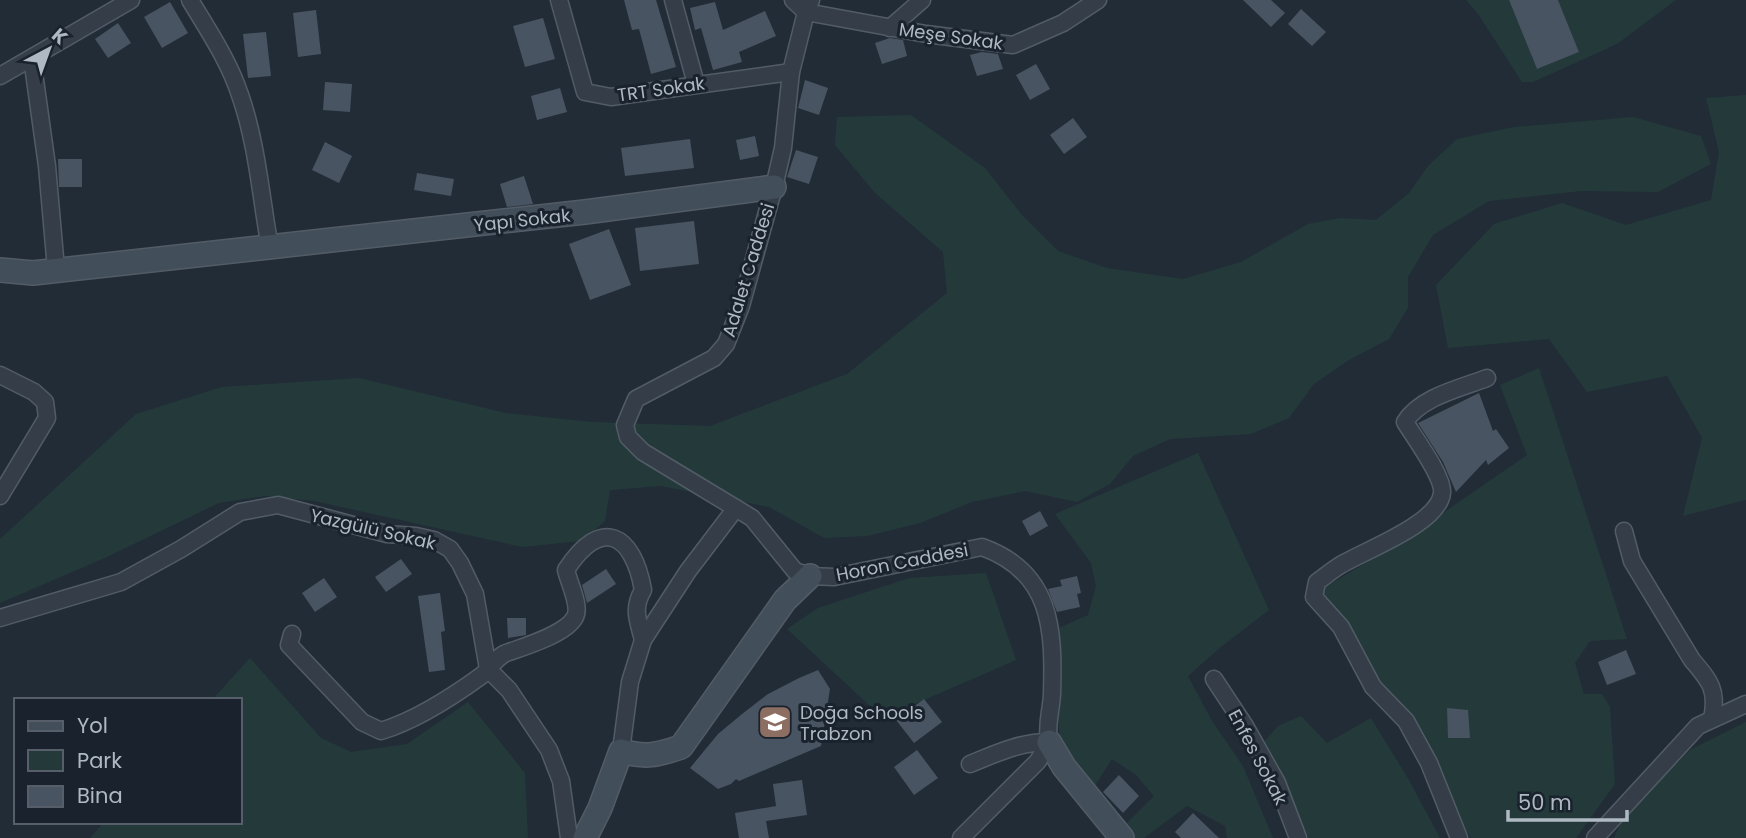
<svg xmlns="http://www.w3.org/2000/svg" width="1746" height="838" viewBox="0 0 1746 838" font-family="Poppins,sans-serif">
<style>
.green{fill:#243a3a}
.building{fill:#485461}
.lines{fill:none;stroke-linecap:round;stroke-linejoin:round}
.street-casing{stroke:#525c66;stroke-width:19}
.secondary-casing{stroke:#525c66;stroke-width:26}
.street{stroke:#353e48;stroke-width:16}
.secondary{stroke:#434e5b;stroke-width:23}
.labels{text-anchor:middle;dominant-baseline:central;stroke-width:6;stroke-linejoin:round;paint-order:stroke}
.street-label{font-size:18px;fill:#afb9c4;stroke:#1a232d}
.poi-label{font-size:18px;fill:#afb9c4;stroke:#1a232d;text-anchor:start}
</style>
<rect width="100%" height="100%" fill="#212c37"/>
<!-- green -->
<g class="green">
<path d="M1466,0H1509L1537,69L1579,52L1558,0H1676L1617,44L1533,82H1522L1478,14Z"/>
<path d="M1746,95V500L1683,516L1702,438L1667,376L1587,392L1549,339L1448,348L1436,285L1494,224L1562,203L1626,225L1711,200L1719,152L1706,98Z"/>
<path d="M911,115L985,168L1022,215L1058,251L1107,268L1183,279L1241,262L1308,224L1340,218L1376,220L1409,193L1428,166L1457,139L1514,127L1633,117L1701,136L1711,164L1658,192L1581,191L1489,201L1433,235L1408,277V308L1389,339L1349,360L1314,384L1289,418L1251,434L1170,439L1133,456L1110,484L1077,502L1025,491L972,502L920,523L867,536L824,538L769,507L661,486L610,490L605,521L581,541L522,547L314,501L265,496L219,503L107,557L0,603V539L136,414L222,387L359,378L506,413L592,422L710,426L847,374L947,293L943,252L875,193L835,145L837,117Z"/>
<path d="M1539,368L1627,639L1590,641L1575,663L1584,694H1602L1610,707L1615,784L1576,838H1471L1357,643L1317,600L1325,587L1395,546L1527,455L1500,385Z"/>
<path d="M1198,453L1269,610L1221,647L1188,676L1212,721L1243,766L1273,838H1227L1225,826L1187,806L1144,838H1134L1122,828L1154,796L1136,775L1112,759L1094,787L1061,750L1050,632L1088,615L1096,586L1091,563L1055,514Z"/>
<path d="M986,573L1016,660L883,718L787,629L818,608L909,578Z"/>
<path d="M250,658L321,738L351,752L407,744L468,702L525,773L528,838H90L104,822H240V700H212Z"/>
<path d="M1301,716L1327,743L1371,718L1409,780L1440,838H1309L1260,746L1278,726Z"/>
<path d="M1746,722V838H1614L1624,816L1690,750Z"/>
</g>
<!-- building -->
<g class="building">
<path d="M624,0H656L676,67L651,74L639,29L632,30Z"/>
<path d="M1243,0H1271L1285,13L1271,27Z"/>
<path d="M1509,0H1558L1579,52L1537,69Z"/>
<path d="M170,2L188,33L162,48L144,17Z"/>
<path d="M715,2L723,30L765,11L776,36L739,52L742,62L713,70L701,28L695,30L690,8Z"/>
<path d="M1301,9L1326,32L1312,46L1288,24Z"/>
<path d="M316,10L321,54L298,57L293,13Z"/>
<path d="M543,18L555,59L525,67L513,26Z"/>
<path d="M118,23L131,43L108,58L95,39Z"/>
<path d="M266,32L271,76L248,78L243,34Z"/>
<path d="M890,38L903,40L907,56L882,64L875,43Z"/>
<path d="M982,52L998,54L1003,69L977,76L970,55Z"/>
<path d="M1036,64L1050,89L1030,100L1016,75Z"/>
<path d="M805,80L828,88L819,115L798,108Z"/>
<path d="M325,82L352,84L350,112L323,110Z"/>
<path d="M560,88L567,112L537,120L531,96Z"/>
<path d="M1073,118L1087,137L1064,154L1050,135Z"/>
<path d="M755,136L759,156L740,160L736,140Z"/>
<path d="M690,139L694,168L625,176L621,148Z"/>
<path d="M325,142L352,156L339,183L312,170Z"/>
<path d="M796,150L818,157L809,184L787,177Z"/>
<path d="M58,159H82V187H59Z"/>
<path d="M417,173L454,179L451,196L414,190Z"/>
<path d="M524,176L533,204L507,207L500,184Z"/>
<path d="M694,221L699,264L640,271L635,228Z"/>
<path d="M609,229L631,285L590,300L569,244Z"/>
<path d="M1479,393L1493,431L1496,429L1509,448L1488,465L1486,460L1456,492L1443,462L1418,423Z"/>
<path d="M1040,511L1048,526L1030,536L1022,521Z"/>
<path d="M401,559L412,574L386,592L375,577Z"/>
<path d="M606,569L616,584L587,603L582,585Z"/>
<path d="M1077,576L1081,593L1077,594L1080,607L1057,612L1048,589L1062,586L1060,580Z"/>
<path d="M324,578L337,597L315,612L302,593Z"/>
<path d="M440,593L445,631L441,632L445,670L429,672L418,596Z"/>
<path d="M507,618H526V635L508,638Z"/>
<path d="M1626,650L1636,674L1607,685L1598,662Z"/>
<path d="M818,670L830,689L821,746L739,781L736,779L731,784L718,789L690,768L718,734L742,714L768,694L799,678Z"/>
<path d="M924,699L942,722L914,743L896,720Z"/>
<path d="M1447,708L1468,710L1470,738H1448Z"/>
<path d="M917,750L938,778L914,795L894,767Z"/>
<path d="M1119,775L1139,796L1123,813L1103,792Z"/>
<path d="M802,780L807,815L766,821L769,838H739L735,813L776,806L773,784Z"/>
<path d="M1193,813L1219,838H1181L1175,832Z"/>
</g>
<g class="lines">
<!-- street casing -->
<g class="street-casing">
<g id="street">
<path d="M190,0C208,30 229,61 240,95C257,143 261,198 270,248"/>
<path d="M559,0L585,92L611,97L791,72"/>
<path d="M673,0L696,84"/>
<path d="M793,0L806,12L791,72L783,148L774,187L741,306L726,344L714,358L636,399L625,425L628,437L643,452L752,518L795,571L810,576L834,577L982,547C1052,572 1054,629 1052,694C1051,713 1046,723 1049,742"/>
<path d="M811,0L806,12L926,34L1013,45L1063,23L1098,0"/>
<path d="M890,28L922,0"/>
<path d="M32,58L47,166L56,269"/>
<path d="M0,76L131,0"/>
<path d="M0,375L34,392L45,402L47,418L0,496"/>
<path d="M1624,531L1632,561L1692,660C1710,681 1718,690 1712,719"/>
<path d="M0,618L121,582L181,549L240,512L278,505L387,534L416,536L434,540L450,549L460,563L475,594L488,669L509,690L549,750L561,781L569,838"/>
<path d="M292,634L289,645L362,722L381,731C414,721 452,697 481,676C490,669 497,655 509,652C526,646 566,634 575,617C581,606 569,583 566,570C601,516 633,533 643,590C632,609 638,620 643,640"/>
<path d="M1214,679L1245,726L1277,783L1298,838"/>
<path d="M621,751L630,682L643,640L688,571L736,508"/>
<path d="M970,764C997,753 1020,742 1049,742"/>
<path d="M961,838L1038,761L1049,742"/>
<path d="M1459,838L1429,763L1406,721L1373,687L1341,627L1314,597L1317,582C1324,577 1331,571 1339,566C1363,551 1439,524 1442,493C1444,477 1414,437 1405,422C1420,397 1461,388 1487,378"/>
<path d="M1595,838L1698,726L1746,704"/>
</g>
</g>
<!-- secondary casing -->
<g class="secondary-casing">
<g id="secondary">
<path d="M0,270L33,273L585,212L774,187"/>
<path d="M1049,742L1064,767L1122,838"/>
<path d="M585,838L600,808L621,751C646,758 657,755 681,747L785,600L810,576"/>
</g>
</g>
<!-- street -->
<use href="#street" class="street"/>
<!-- secondary -->
<use href="#secondary" class="secondary"/>
</g>
<!-- icons -->
<defs>
<g id="school-square" transform="scale(1.75)"><rect x="-9" y="-9" width="18" height="18" rx="4" fill="#8d6e63" stroke="#1a232d"/><path d="M0-5L7-2L0 1L-7-2ZM-4 1L0 2.5L4 1V4Q0 6-4 4Z" fill="#fff"/></g>
</defs>
<g fill-rule="evenodd">
<use href="#school-square" x="775" y="722"/>
</g>
<g class="labels">
<!-- street labels -->
<g class="street-label">
<text transform="translate(951 36) rotate(8)">Meşe Sokak</text>
<text transform="translate(661 89) rotate(-8)">TRT Sokak</text>
<text transform="translate(522 220) rotate(-6)">Yapı Sokak</text>
<text transform="translate(748 270) rotate(-73)">Adalet Caddesi</text>
<text transform="translate(373 529) rotate(13)">Yazgülü Sokak</text>
<text transform="translate(902 562) rotate(-11)">Horon Caddesi</text>
<text transform="translate(1258 757) rotate(62)">Enfes Sokak</text>
</g>
<!-- poi labels -->
<g class="poi-label">
<text x="800" y="712">Doğa Schools<tspan x="800" dy="21">Trabzon</tspan></text>
</g>
</g>
<!-- legend -->
<rect x="14" y="698" width="228" height="126" fill="#1a232d" stroke="#565f69" stroke-width="2"/>
<rect x="28" y="721" width="35" height="10" fill="#434e5b" stroke="#565f69" stroke-width="2"/>
<text x="77" y="733" font-size="21" fill="#afb9c4">Yol</text>
<rect x="28" y="750" width="35" height="21" fill="#243a3a" stroke="#565f69" stroke-width="2"/>
<text x="77" y="768" font-size="21" fill="#afb9c4">Park</text>
<rect x="28" y="786" width="35" height="21" fill="#485461" stroke="#565f69" stroke-width="2"/>
<text x="77" y="803" font-size="21" fill="#afb9c4">Bina</text>
<!-- north arrow -->
<g transform="translate(49 49) rotate(41)" stroke="#1a232d" stroke-width="5" paint-order="stroke">
<path d="M0-5L12 26L0 18L-12 26Z" fill="#afb9c4"/>
<text y="-10" font-size="19" font-weight="bold" text-anchor="middle" fill="#afb9c4">K</text>
</g>
<!-- scale -->
<path d="M1508 810v10h119v-10" fill="none" stroke="#afb9c4" stroke-width="3.5"/>
<text x="1518" y="810" font-size="21" fill="#afb9c4" stroke="#1a232d" stroke-width="5" paint-order="stroke">50 m</text>
</svg>
